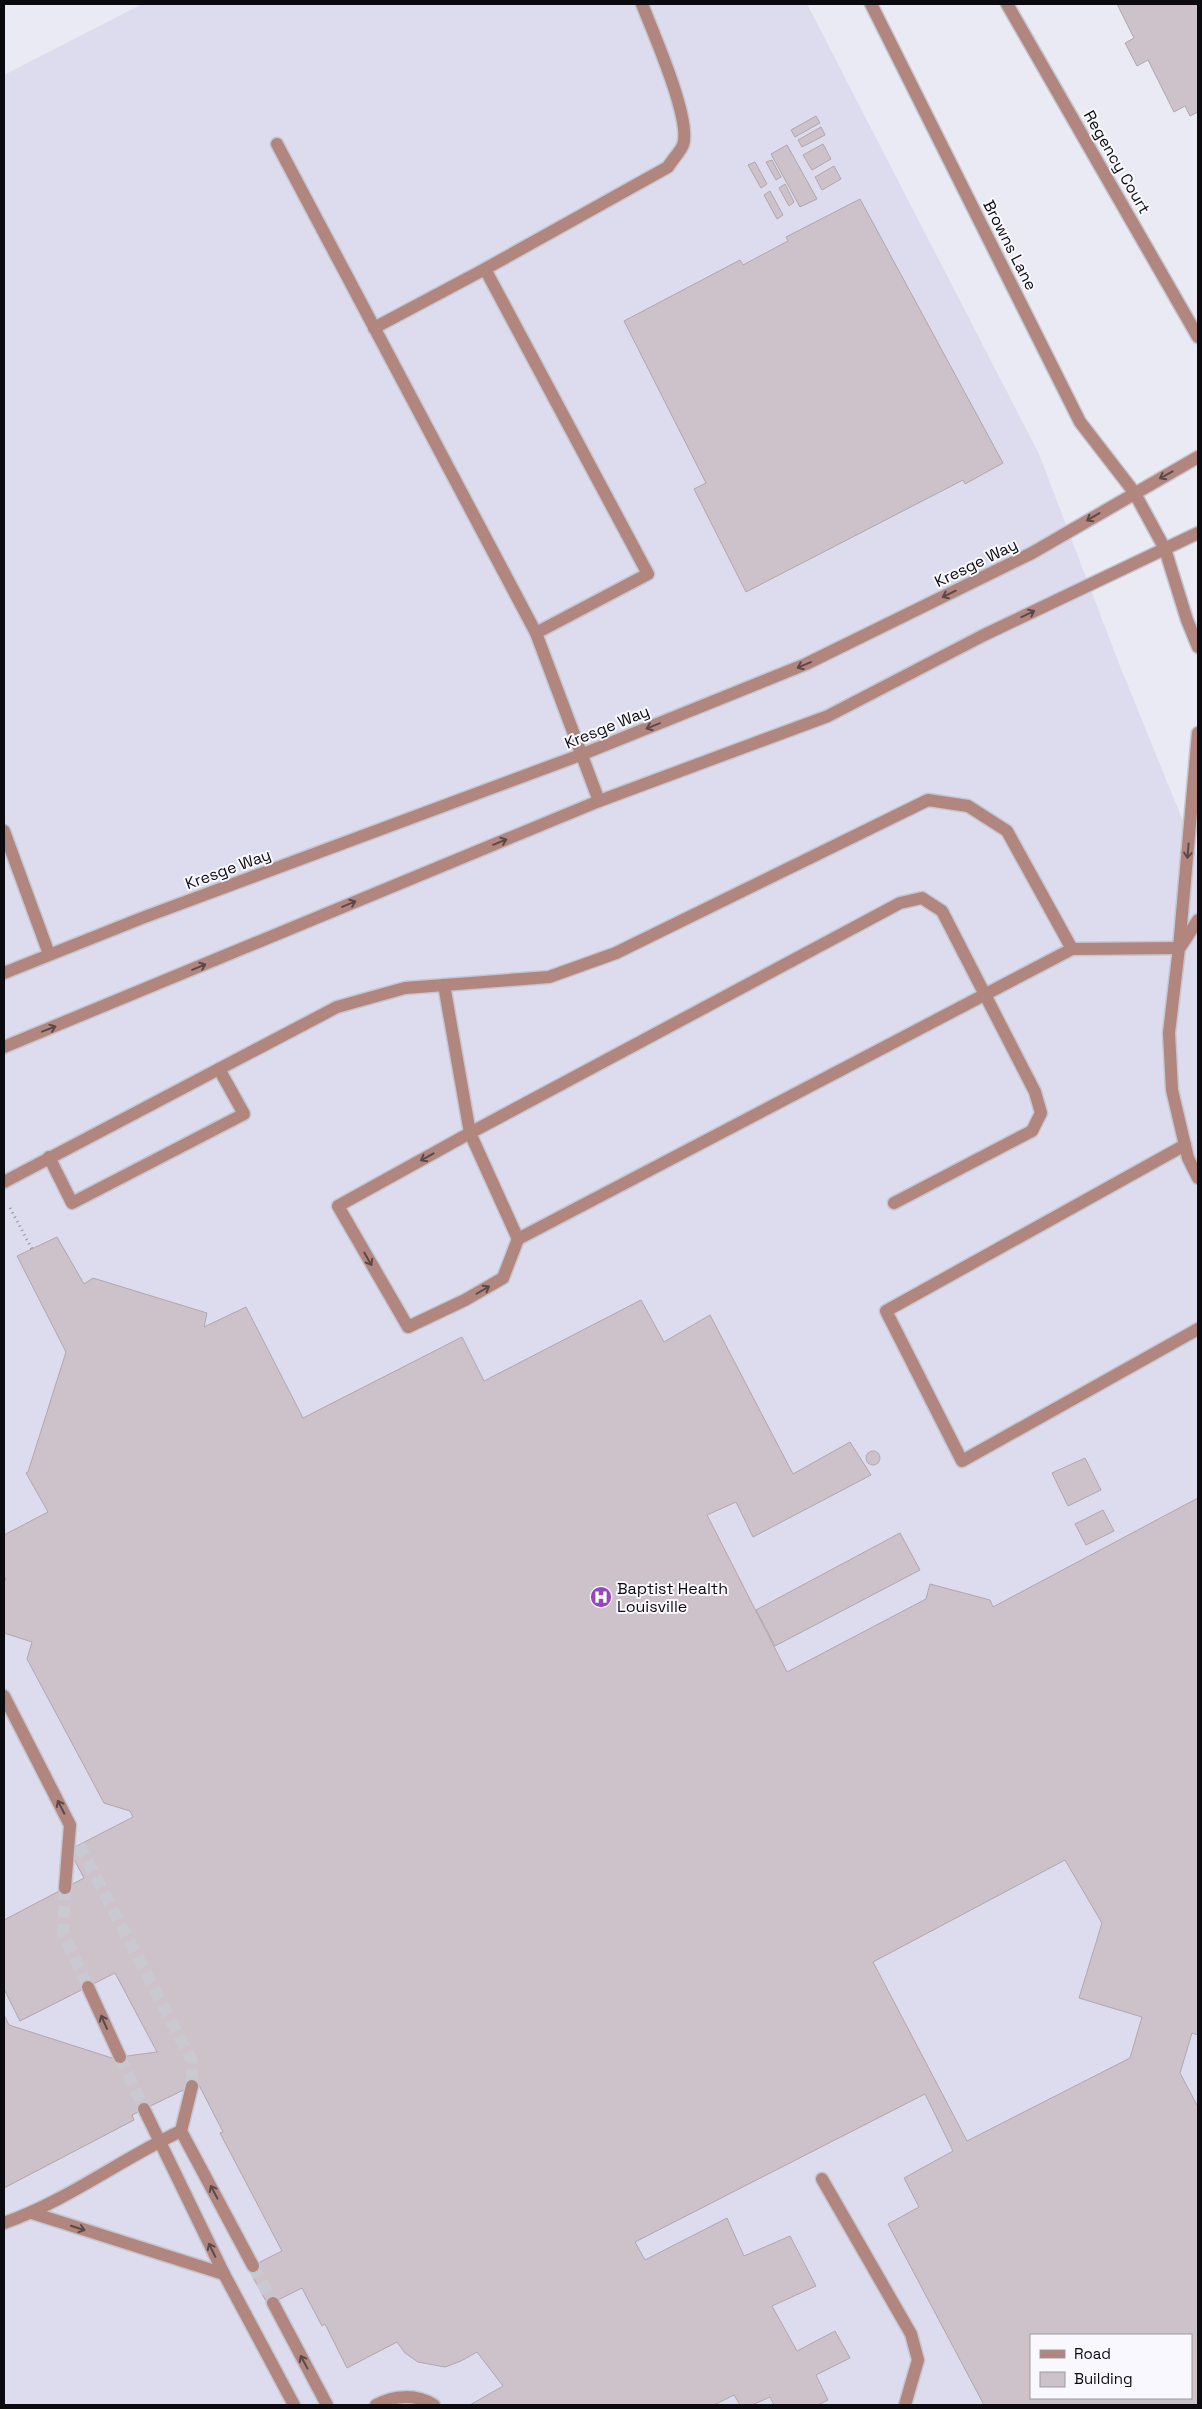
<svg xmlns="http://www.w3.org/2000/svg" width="1202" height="2409" viewBox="0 0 1202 2409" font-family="'Space Grotesk',sans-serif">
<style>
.built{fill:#dddcee;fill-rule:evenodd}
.building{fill:#cdc2c9;stroke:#b0a6ad;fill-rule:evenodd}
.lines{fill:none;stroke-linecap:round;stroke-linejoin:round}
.minor-tunnel{stroke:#c9c9d2;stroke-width:12;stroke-dasharray:12 6;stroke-linecap:butt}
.minor-casing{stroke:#c6c6d0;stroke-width:15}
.path{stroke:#92929b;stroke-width:3;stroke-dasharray:1 4;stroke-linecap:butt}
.minor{stroke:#b1867f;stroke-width:12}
.oneway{stroke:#5e4847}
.labels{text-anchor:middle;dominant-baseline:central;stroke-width:4;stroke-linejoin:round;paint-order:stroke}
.street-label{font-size:16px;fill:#0b0b0f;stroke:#f8f8fe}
.poi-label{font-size:16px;fill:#0b0b0f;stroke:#f8f8fe;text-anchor:start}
</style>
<rect width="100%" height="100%" fill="#eaeaf5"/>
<!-- built -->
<path class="built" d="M142,4H807L1039,454L1118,661L1198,858V2405H4V75ZM1031,2335H1191V2398H1031Z"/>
<!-- building -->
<g class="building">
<path d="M1117,4H1198V112L1190,116L1185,106L1174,112L1148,60L1137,66L1125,43L1134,38Z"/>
<path d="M816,116L820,123L795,137L791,130Z"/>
<path d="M821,127L825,135L802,147L798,140Z"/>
<path d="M823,144L831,159L812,170L803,155Z"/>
<path d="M787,145L817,199L800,207L771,154Z"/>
<path d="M772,160L781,177L776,180L766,162Z"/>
<path d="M755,162L767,184L761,188L748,165Z"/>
<path d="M834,166L841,179L822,190L815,177Z"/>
<path d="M785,184L794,202L789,206L779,188Z"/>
<path d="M770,191L783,215L777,219L764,195Z"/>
<path d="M860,199L1003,463L965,484L963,480L746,592L694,489L706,483L624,321L740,260L743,265L788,241L786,237Z"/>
<path d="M57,1237L84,1284L93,1278L207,1313L204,1327L246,1307L303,1418L462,1337L484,1381L641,1300L664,1342L710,1315L793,1474L850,1442L871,1475L753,1537L736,1502L707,1515L787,1672L926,1599L930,1584L990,1600L993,1607L1198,1498V2035L1192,2033L1180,2073L1198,2107V2405H984L888,2224L919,2207L904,2178L953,2151L925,2094L635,2242L645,2260L727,2218L744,2256L790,2236L816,2286L772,2306L797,2351L835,2331L850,2358L816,2375L828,2400L818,2405H774L770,2397L752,2405H740L734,2395L714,2405H470L503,2386L477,2352L461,2361L445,2367L418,2362L405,2353L397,2342L347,2368L325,2324L322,2326L302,2288L268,2305L248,2268L282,2251L220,2133L223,2132L198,2083L132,2115L134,2120L4,2188V2015L9,2025L112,2058L157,2052L115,1973L20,2021L4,1989V1920L84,1878L69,1850L133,1817L130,1811L104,1803L27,1659L32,1642L4,1633V1581L6,1580L4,1575V1535L48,1512L26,1473L28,1472L66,1352L17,1256ZM1065,1860L1102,1923L1079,1998L1142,2017L1130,2058L967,2141L873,1962ZM1031,2335H1191V2398H1031Z"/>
<circle cx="873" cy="1458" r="7"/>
<path d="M1085,1458L1101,1490L1068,1506L1052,1473Z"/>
<path d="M1103,1510L1114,1531L1086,1545L1075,1524Z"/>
<path d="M900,1533L920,1570L775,1646L756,1610Z"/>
</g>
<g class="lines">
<!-- minor-tunnel -->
<g class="minor-tunnel">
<path d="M79,1845L192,2061V2086"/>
<path d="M65,1888L63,1933L88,1987"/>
<path d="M120,2057L144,2109"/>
<path d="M253,2266L273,2303"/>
</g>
<!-- minor casing -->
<g class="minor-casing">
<g id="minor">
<path d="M871,4L1080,422L1134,492L1165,549L1187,620L1198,647"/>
<path d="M1007,4L1198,337"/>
<path d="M277,144L536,633L599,801"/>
<path d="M485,269L668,167C672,160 680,152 683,145C692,120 652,30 642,4"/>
<path d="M374,328L485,269L648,574L536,633"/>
<path d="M1198,733L1179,948L1169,1033L1172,1090L1188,1158L1198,1178"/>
<path d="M4,831L49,954"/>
<path d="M1181,946L1198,920"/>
<path d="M4,973L142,918L583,754L806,664L1032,553L1198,457"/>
<path d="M444,985L470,1133L518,1239L1072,949"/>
<path d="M4,1047L599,801L828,716L984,635L1198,533"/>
<path d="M1185,1145L886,1311L962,1461L1198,1329"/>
<path d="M49,1157L72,1203L244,1114L219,1069"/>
<path d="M4,1182L337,1007L405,988L549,977L616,953L928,800L968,806L1007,831L1072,949L1179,948"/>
<path d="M518,1239L503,1278L465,1300L408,1327L338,1206L470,1133L900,903L922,898L942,911L1035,1092L1041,1113L1032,1131L894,1203"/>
<path d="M4,1696L70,1825L65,1888"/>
<path d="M88,1987L120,2057"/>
<path d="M192,2086L181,2131L253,2266"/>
<path d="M822,2179L911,2334L918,2360L905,2405"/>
<path d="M32,2213L224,2274L144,2109"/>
<path d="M4,2223C67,2201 121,2159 181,2131"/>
<path d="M224,2274L294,2405"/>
<path d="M273,2303L327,2405"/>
<path d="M376,2405C394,2395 416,2394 434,2405"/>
</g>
</g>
<!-- path -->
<path class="path" d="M10,1208L32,1249"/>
<!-- minor -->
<use href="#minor" class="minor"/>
</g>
<!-- one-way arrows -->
<defs><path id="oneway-shaft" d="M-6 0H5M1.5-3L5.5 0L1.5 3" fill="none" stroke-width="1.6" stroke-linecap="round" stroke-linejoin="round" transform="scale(1.25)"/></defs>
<g class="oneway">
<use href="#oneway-shaft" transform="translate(1166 475) rotate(151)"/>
<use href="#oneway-shaft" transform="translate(1093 517) rotate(149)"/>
<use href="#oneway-shaft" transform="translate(949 594) rotate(154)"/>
<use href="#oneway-shaft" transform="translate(1028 614) rotate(-25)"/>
<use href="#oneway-shaft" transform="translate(804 665) rotate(157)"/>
<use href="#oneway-shaft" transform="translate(653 726) rotate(158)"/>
<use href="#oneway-shaft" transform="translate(500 842) rotate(-22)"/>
<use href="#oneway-shaft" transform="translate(1188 851) rotate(95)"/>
<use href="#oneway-shaft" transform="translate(349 904) rotate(-22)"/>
<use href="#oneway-shaft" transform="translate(199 967) rotate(-22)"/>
<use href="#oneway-shaft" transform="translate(49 1029) rotate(-21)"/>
<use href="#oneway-shaft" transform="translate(427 1157) rotate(151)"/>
<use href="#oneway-shaft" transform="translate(368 1259) rotate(60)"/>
<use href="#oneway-shaft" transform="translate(483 1290) rotate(-30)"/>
<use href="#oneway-shaft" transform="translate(61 1807) rotate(-117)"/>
<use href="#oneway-shaft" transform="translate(104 2022) rotate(-114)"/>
<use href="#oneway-shaft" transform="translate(214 2192) rotate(-118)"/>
<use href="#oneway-shaft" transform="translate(78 2228) rotate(18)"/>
<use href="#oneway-shaft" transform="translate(212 2250) rotate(-116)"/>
<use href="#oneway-shaft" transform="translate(304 2362) rotate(-118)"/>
</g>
<!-- icons -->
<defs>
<g id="hospital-disc" transform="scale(1.125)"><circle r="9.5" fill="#9748b8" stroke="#f8f8fe"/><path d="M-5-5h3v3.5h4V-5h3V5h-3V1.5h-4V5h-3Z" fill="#fff"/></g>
</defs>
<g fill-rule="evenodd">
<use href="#hospital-disc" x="601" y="1597"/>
</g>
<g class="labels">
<!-- street labels -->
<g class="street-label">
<text transform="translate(1117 162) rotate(60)">Regency Court</text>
<text transform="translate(1010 245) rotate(63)">Browns Lane</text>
<text transform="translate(976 563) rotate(-26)">Kresge Way</text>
<text transform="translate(607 727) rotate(-22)">Kresge Way</text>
<text transform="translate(228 869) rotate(-20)">Kresge Way</text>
</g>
<!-- poi labels -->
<g class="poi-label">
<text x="617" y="1588">Baptist Health<tspan x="617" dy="18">Louisville</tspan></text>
</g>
</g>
<!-- border -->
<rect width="1202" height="2409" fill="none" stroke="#0b0b0f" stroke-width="10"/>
<!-- legend -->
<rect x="1030" y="2334" width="162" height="65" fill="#f8f8fe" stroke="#99999e"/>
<rect x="1040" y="2350" width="25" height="8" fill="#b1867f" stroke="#99999e"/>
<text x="1074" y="2359" font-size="15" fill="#0b0b0f">Road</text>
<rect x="1040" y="2372" width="25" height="15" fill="#cdc2c9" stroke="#99999e"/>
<text x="1074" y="2384" font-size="15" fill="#0b0b0f">Building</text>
</svg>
